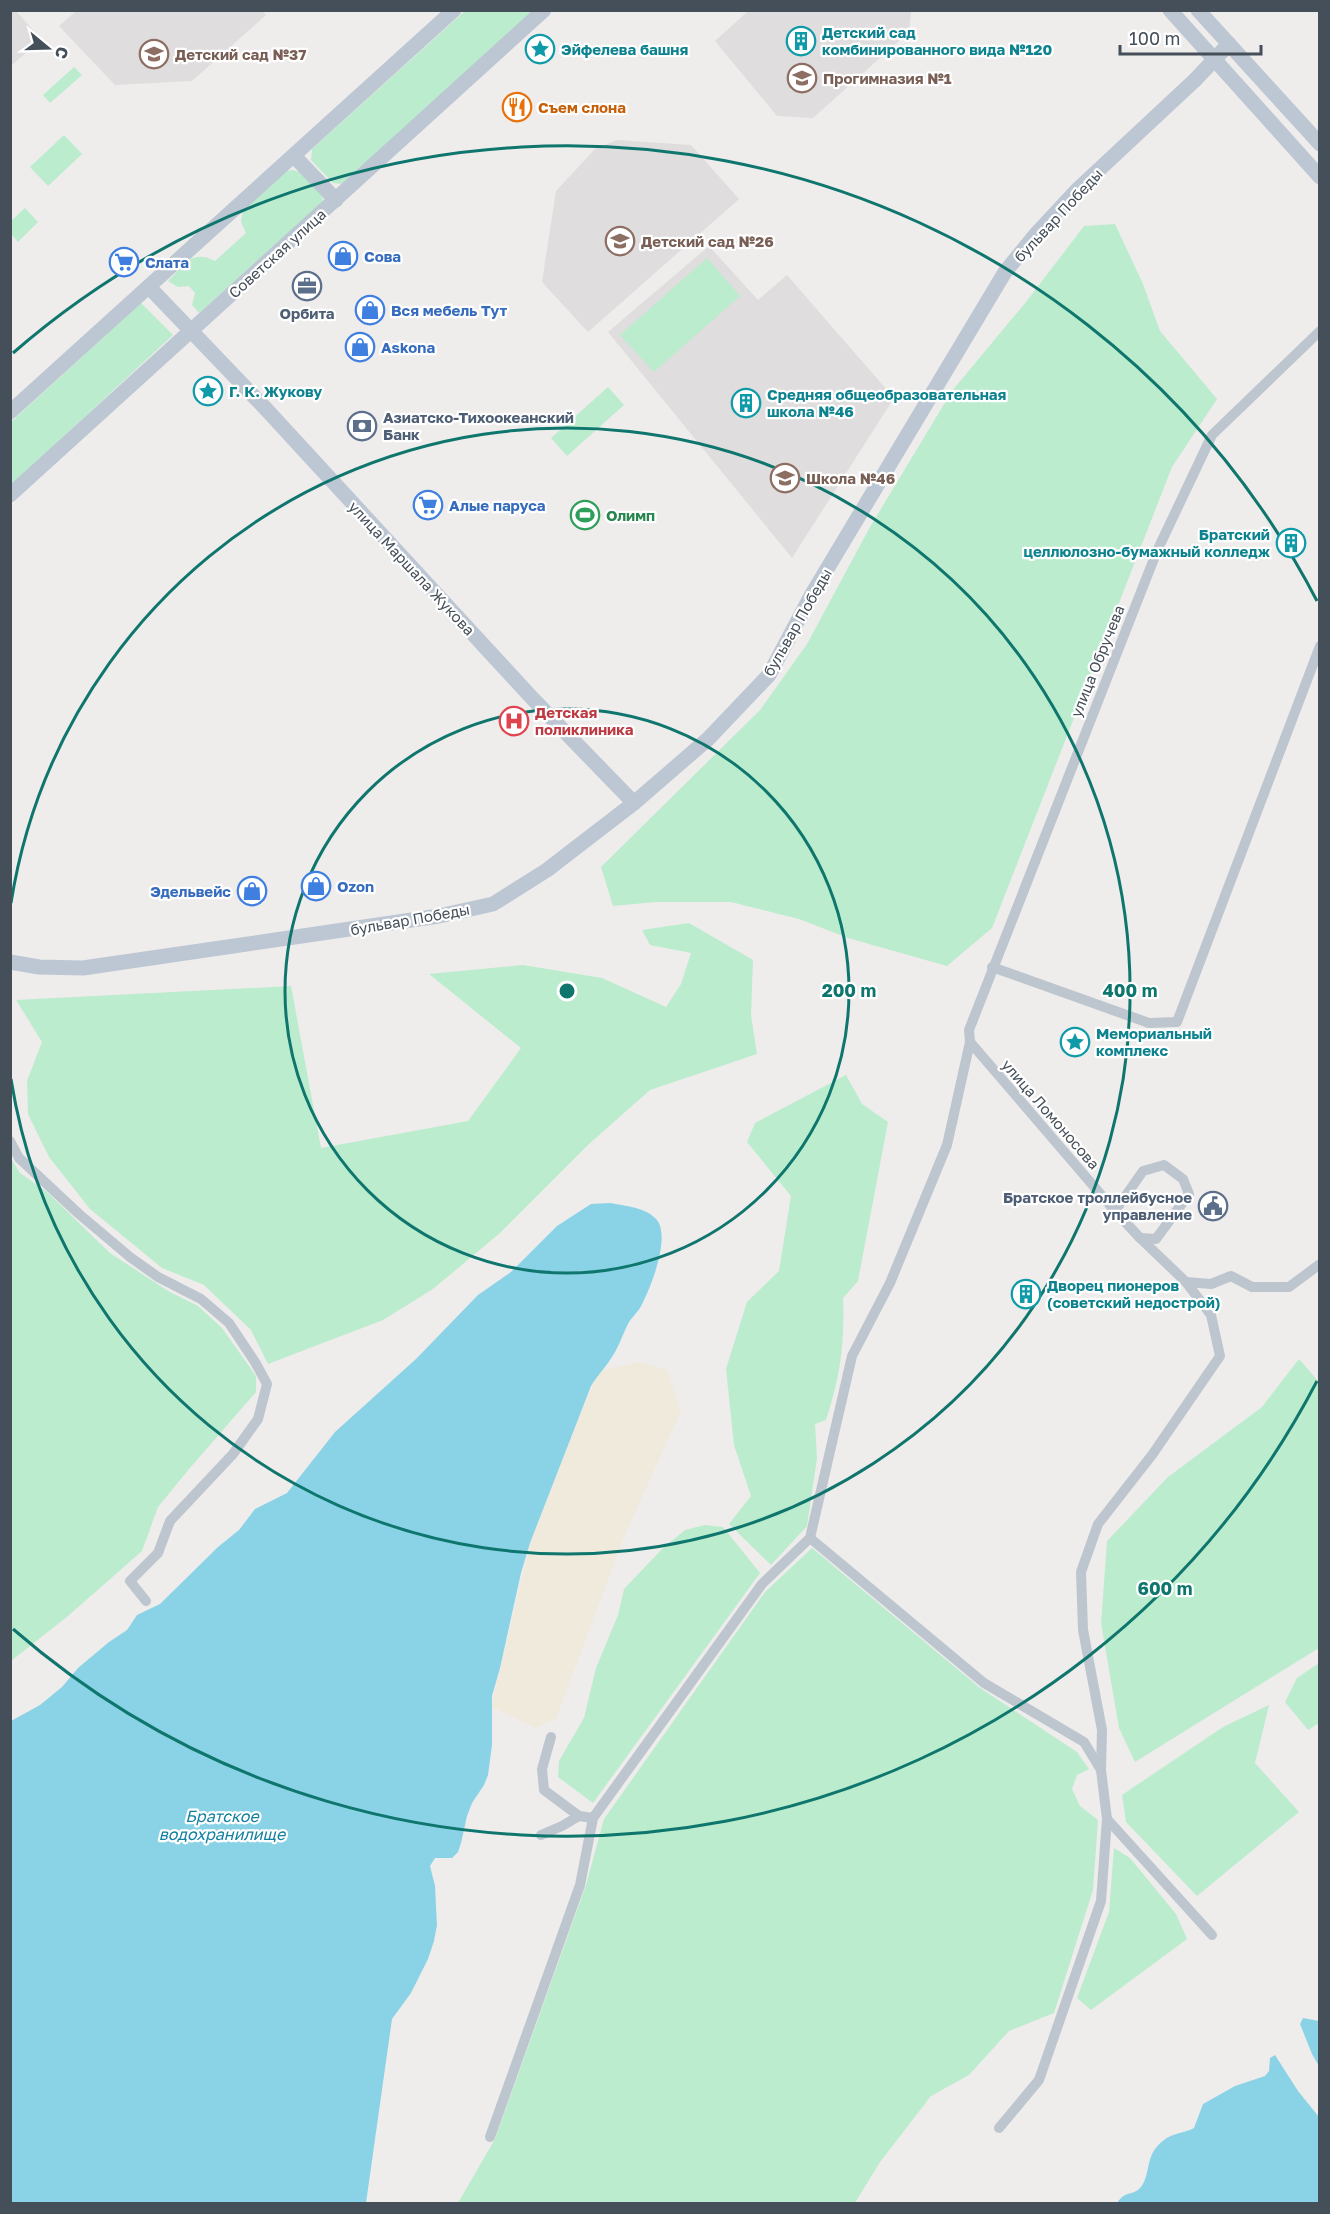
<svg xmlns="http://www.w3.org/2000/svg" width="1330" height="2214" viewBox="0 0 1330 2214" font-family="'Golos Text',sans-serif">
<style>
.education{fill:#e0ddde}
.green{fill:#bbecce}
.sand{fill:#f0eadd}
.water{fill:#8ad3e7}
.lines{fill:none;stroke-linecap:round;stroke-linejoin:round}
.street{stroke:#bdc6ce;stroke-width:10}
.secondary{stroke:#bdc7d3;stroke-width:15}
.ring{fill:none;stroke:#0f766e;stroke-width:3}
.labels{text-anchor:middle;dominant-baseline:central;stroke-width:4.5;stroke-linejoin:round;paint-order:stroke}
.culture-label{font-size:15px;font-weight:bold;fill:#0d838f;stroke:#fff;text-anchor:start}
.education-label{font-size:15px;font-weight:bold;fill:#785e54;stroke:#fff;text-anchor:start}
.food-label{font-size:15px;font-weight:bold;fill:#c56008;stroke:#fff;text-anchor:start}
.street-label{font-size:15px;fill:#454f59;stroke:#fff}
.shop-label{font-size:15px;font-weight:bold;fill:#366cbe;stroke:#fff;text-anchor:start}
.service-label{font-size:15px;font-weight:bold;fill:#4e5e75;stroke:#fff}
.leisure-label{font-size:15px;font-weight:bold;fill:#27864d;stroke:#fff;text-anchor:start}
.health-label{font-size:15px;font-weight:bold;fill:#be3a42;stroke:#fff;text-anchor:start}
.water-label{font-size:16px;font-style:italic;fill:#12809f;stroke:#fff}
.centre{fill:#0f766e;stroke:#fff;stroke-width:3}
.ring-label{font-size:18px;text-anchor:middle;font-weight:bold;fill:#0f766e;stroke:#fff;stroke-width:4.5;stroke-linejoin:round;paint-order:stroke}
</style>
<rect width="100%" height="100%" fill="#efecec"/>
<!-- education -->
<g class="education">
<path d="M11,10L16,11L41,39L11,66Z"/>
<path d="M261,10L266,15L192,81L115,85L59,26L76,11Z"/>
<path d="M909,10L911,13L909,32L813,118L777,116L715,41L748,11Z"/>
<path d="M617,140L691,145L739,199L588,332L542,282L556,191L595,149Z"/>
<path d="M709,246L758,300L787,275L894,398L792,558L608,332Z"/>
</g>
<!-- green -->
<g class="green">
<path d="M465,11H536L343,184L333,183L311,160L312,149Z"/>
<path d="M74,67L82,75L50,103L43,95Z"/>
<path d="M64,135L82,154L48,186L30,167Z"/>
<path d="M293,170L299,172L322,195L323,199L321,203L199,313L192,305L195,293L189,286L178,287L168,281C185,265 191,249 215,261L246,233L241,222L243,209L287,171Z"/>
<path d="M25,208L38,222L18,242L11,234V221Z"/>
<path d="M1115,224L1143,284L1160,331L1217,399L1172,467L992,928L947,966L848,938L799,919L731,902H656L613,906L601,867L760,710L807,644L870,527L952,391L1026,302L1084,226Z"/>
<path d="M707,258L740,296L654,372L620,335Z"/>
<path d="M141,303L173,335L11,485V422Z"/>
<path d="M608,387L624,405L567,456L551,438Z"/>
<path d="M689,923L753,960L751,1015L757,1054L650,1090L589,1144L500,1233L433,1289L383,1320L268,1364L251,1330L204,1285L162,1268L90,1209L49,1157L28,1114L27,1081L42,1042L16,1000L291,986L321,1148L468,1121L521,1048L429,974L523,965L602,978L666,1007L681,984L691,953L650,945L642,930Z"/>
<path d="M846,1075L862,1104L888,1122L858,1281L843,1298C845,1342 840,1378 826,1420L815,1424L817,1458L807,1526L771,1565L729,1524L751,1496L734,1445L726,1369L747,1302L779,1271L791,1196L747,1142L755,1123Z"/>
<path d="M10,1157L20,1173L47,1192L110,1253L168,1291L198,1306L222,1328L256,1376V1392L189,1469L158,1507L142,1551L68,1616L11,1661Z"/>
<path d="M1299,1359L1319,1382V1648L1135,1762L1119,1728L1101,1623L1107,1541L1168,1477L1262,1407Z"/>
<path d="M705,1525L723,1527L760,1573L593,1803L558,1777L559,1761L584,1718L596,1668L618,1615L624,1589L662,1549L685,1530Z"/>
<path d="M812,1548L980,1688L1077,1752L1089,1769L1077,1775L1072,1789L1080,1806L1098,1820L1093,1890L1054,2013L1009,2031L969,2075L931,2096L880,2162L855,2203H458L495,2139L586,1885L604,1819L765,1592Z"/>
<path d="M1319,1663V1723L1308,1730L1285,1702L1297,1678Z"/>
<path d="M1269,1705L1255,1763L1299,1812L1197,1896L1126,1822L1122,1795L1223,1727Z"/>
<path d="M1114,1848L1130,1858L1176,1914L1187,1939L1091,2010L1077,1998L1109,1912Z"/>
</g>
<!-- sand -->
<path class="sand" d="M641,1362L667,1370L681,1411L625,1535L556,1719L535,1728L491,1707L530,1543L564,1452L599,1371Z"/>
<!-- water -->
<g class="water">
<path d="M610,1203C625,1206 646,1207 657,1220C671,1238 650,1290 640,1308C636,1314 630,1319 627,1326C621,1338 618,1349 610,1360C604,1369 597,1376 591,1386L530,1543L521,1573L500,1668L492,1696V1745L488,1775L484,1785L472,1803L467,1816L461,1843L458,1852L452,1858H435L430,1866L435,1886L436,1906L437,1925L434,1941L428,1959L411,1993L392,2019L366,2203H11V1721L40,1705L62,1687L78,1668L109,1642L127,1630L137,1615L160,1604L218,1547L239,1530L255,1509L287,1493L335,1432L416,1359L478,1295L511,1272L557,1226L591,1204Z"/>
<path d="M1303,2018L1319,2021V2066L1312,2054L1300,2024Z"/>
<path d="M1275,2055L1298,2091L1319,2117V2203H1117C1126,2190 1131,2196 1139,2189C1152,2177 1143,2155 1164,2140C1172,2133 1185,2133 1194,2128L1203,2104L1235,2086L1265,2076L1269,2071L1270,2058Z"/>
</g>
<g class="lines">
<!-- street -->
<g class="street">
<path d="M992,967L1149,1023L1177,1022L1320,646"/>
<path d="M970,1042L1115,1211L1140,1238L1186,1282L1211,1315L1220,1356L1152,1455L1098,1524L1081,1572L1083,1630L1102,1730L1101,1770"/>
<path d="M10,1141L19,1158L79,1214L130,1257L158,1277L201,1299L229,1323L255,1362L267,1384L258,1419L233,1454L170,1521L158,1553L130,1581L146,1601"/>
<path d="M1115,1211L1143,1171L1164,1165L1183,1179L1189,1194L1156,1239L1140,1238"/>
<path d="M1186,1282L1211,1284L1231,1276L1252,1287H1289L1320,1264"/>
<path d="M810,1538L984,1683L1084,1742L1101,1770L1107,1819L1212,1935"/>
<path d="M551,1737L542,1769L544,1790L579,1816L593,1818"/>
<path d="M541,1835L562,1826L579,1816"/>
<path d="M999,2128L1039,2080L1101,1901L1107,1819"/>
<path d="M490,2137L580,1885L593,1818L762,1584L810,1538L852,1356L890,1283L947,1145L970,1042L969,1030L1157,551L1212,435L1320,331"/>
</g>
<!-- secondary -->
<g class="secondary">
<path d="M1170,10L1320,177"/>
<path d="M1198,10L1320,144"/>
<path d="M294,156L336,200"/>
<path d="M149,287L266,409L532,698L634,803"/>
<path d="M10,412L454,10"/>
<path d="M10,495L544,10"/>
<path d="M10,962L39,967L83,968L439,916L493,904L547,870L634,803L708,739L769,675L812,594L1005,272L1036,234L1076,191L1195,80L1229,44"/>
</g>
</g>
<!-- distance rings -->
<g class="ring">
<circle cx="567" cy="991" r="282"/>
<path d="M11 903A563 563 0 1 1 11 1079"/>
<path d="M1317 1381A845 845 0 0 1 13 1629M13 353A845 845 0 0 1 1317 601"/>
</g>
<!-- icons -->
<defs>
<g id="building-ring" transform="scale(1.5)"><circle r="9.5" fill="#fff" stroke="#0f9aa8" stroke-width="1.5"/><path d="M-4-6H4V6H1V3H-1V6H-4ZM-2.5-4.3h1.7v1.8h-1.7ZM.8-4.3h1.7v1.8H.8ZM-2.5-1h1.7V.8h-1.7ZM.8-1h1.7V.8H.8Z" fill="#0f9aa8"/></g>
<g id="sight-ring" transform="scale(1.5)"><circle r="9.5" fill="#fff" stroke="#0f9aa8" stroke-width="1.5"/><path d="M0-6L1.8-2.2L6-1.7L2.9 1.2L3.7 5.4L0 3.3L-3.7 5.4L-2.9 1.2L-6-1.7L-1.8-2.2Z" fill="#0f9aa8"/></g>
<g id="school-ring" transform="scale(1.5)"><circle r="9.5" fill="#fff" stroke="#8d6e63" stroke-width="1.5"/><path d="M0-5L7-2L0 1L-7-2ZM-4 1L0 2.5L4 1V4Q0 6-4 4Z" fill="#8d6e63"/></g>
<g id="restaurant-ring" transform="scale(1.5)"><circle r="9.5" fill="#fff" stroke="#e8710a" stroke-width="1.5"/><path d="M-5-6h1v4h1v-4h1v4h1v-4h1v5L-1.5 .5V6h-2V.5L-5-1ZM5-6V6H3V1.5H1.5Q1.5-4 5-6Z" fill="#e8710a"/></g>
<g id="shop-ring" transform="scale(1.5)"><circle r="9.5" fill="#fff" stroke="#3f7fe0" stroke-width="1.5"/><path d="M-5-2.5h2.3a2.7 3.5 0 0 1 5.4 0H5L5.5 6h-11ZM-1.5-2.5h3a1.5 2.3 0 0 0-3 0Z" fill="#3f7fe0"/></g>
<g id="supermarket-ring" transform="scale(1.5)"><circle r="9.5" fill="#fff" stroke="#3f7fe0" stroke-width="1.5"/><path d="M-6-5.5h2.5l.6 2H6L4.5 2H-2.5L-4.4-4H-6ZM-1.5 3.2a1.3 1.3 0 1 0 .1 0ZM3 3.2a1.3 1.3 0 1 0 .1 0Z" fill="#3f7fe0"/></g>
<g id="office-ring" transform="scale(1.5)"><circle r="9.5" fill="#fff" stroke="#5c6f8a" stroke-width="1.5"/><path d="M-6-3h4V-5.5h4V-3h4V5H-6ZM-1-4.5V-3h2v-1.5ZM-6 0V1H6V0Z" fill="#5c6f8a"/></g>
<g id="bank-ring" transform="scale(1.5)"><circle r="9.5" fill="#fff" stroke="#5c6f8a" stroke-width="1.5"/><path d="M-6-4H6V4H-6ZM0-2.3a2.3 2.3 0 1 0 0 4.6a2.3 2.3 0 1 0 0-4.6Z" fill="#5c6f8a"/></g>
<g id="stadium-ring" transform="scale(1.5)"><circle r="9.5" fill="#fff" stroke="#2e9e5b" stroke-width="1.5"/><path d="M0-5a6.5 5 0 1 0 0 10a6.5 5 0 1 0 0-10ZM-3.5-1.8h7v3.6h-7Z" fill="#2e9e5b"/></g>
<g id="hospital-ring" transform="scale(1.5)"><circle r="9.5" fill="#fff" stroke="#e0444e" stroke-width="1.5"/><path d="M-5-5h3v3.5h4V-5h3V5h-3V1.5h-4V5h-3Z" fill="#e0444e"/></g>
<g id="civic-ring" transform="scale(1.5)"><circle r="9.5" fill="#fff" stroke="#5c6f8a" stroke-width="1.5"/><path d="M-.6-6.5H3V-4.5H.6V-3L4-1V1h2V6H-6V1h2V-1L-.6-3ZM-1.2 2.5V6h2.4V2.5Z" fill="#5c6f8a"/></g>
</defs>
<g fill-rule="evenodd">
<use href="#building-ring" x="801" y="41"/>
<use href="#sight-ring" x="540" y="49"/>
<use href="#school-ring" x="154" y="54"/>
<use href="#school-ring" x="802" y="78"/>
<use href="#restaurant-ring" x="517" y="107"/>
<use href="#school-ring" x="620" y="241"/>
<use href="#shop-ring" x="343" y="256"/>
<use href="#supermarket-ring" x="124" y="262"/>
<use href="#office-ring" x="307" y="286"/>
<use href="#shop-ring" x="370" y="310"/>
<use href="#shop-ring" x="360" y="347"/>
<use href="#sight-ring" x="208" y="391"/>
<use href="#building-ring" x="746" y="403"/>
<use href="#bank-ring" x="362" y="426"/>
<use href="#school-ring" x="785" y="478"/>
<use href="#supermarket-ring" x="428" y="505"/>
<use href="#stadium-ring" x="585" y="515"/>
<use href="#building-ring" x="1291" y="543"/>
<use href="#hospital-ring" x="514" y="721"/>
<use href="#shop-ring" x="316" y="886"/>
<use href="#shop-ring" x="252" y="891"/>
<use href="#sight-ring" x="1075" y="1042"/>
<use href="#civic-ring" x="1213" y="1206"/>
<use href="#building-ring" x="1026" y="1294"/>
</g>
<g class="labels">
<!-- culture labels -->
<g class="culture-label">
<text x="822" y="32">Детский сад<tspan x="822" dy="17">комбинированного вида №120</tspan></text>
<text x="561" y="49">Эйфелева башня</text>
<text x="229" y="391">Г. К. Жукову</text>
<text x="767" y="394">Средняя общеобразовательная<tspan x="767" dy="17">школа №46</tspan></text>
<text x="1270" y="534" text-anchor="end">Братский<tspan x="1270" dy="17">целлюлозно-бумажный колледж</tspan></text>
<text x="1096" y="1033">Мемориальный<tspan x="1096" dy="17">комплекс</tspan></text>
<text x="1047" y="1285">Дворец пионеров<tspan x="1047" dy="17">(советский недострой)</tspan></text>
</g>
<!-- education labels -->
<g class="education-label">
<text x="175" y="54">Детский сад №37</text>
<text x="823" y="78">Прогимназия №1</text>
<text x="641" y="241">Детский сад №26</text>
<text x="806" y="478">Школа №46</text>
</g>
<!-- food labels -->
<g class="food-label">
<text x="538" y="107">Съем слона</text>
</g>
<!-- street labels -->
<g class="street-label">
<text transform="translate(1058 215) rotate(-47)">бульвар Победы</text>
<text transform="translate(277 253) rotate(-42)">Советская улица</text>
<text transform="translate(412 568) rotate(47)">улица Маршала Жукова</text>
<text transform="translate(797 622) rotate(-60)">бульвар Победы</text>
<text transform="translate(1097 661) rotate(-68)">улица Обручева</text>
<text transform="translate(410 919) rotate(-10)">бульвар Победы</text>
<text transform="translate(1051 1114) rotate(49)">улица Ломоносова</text>
</g>
<!-- shop labels -->
<g class="shop-label">
<text x="364" y="256">Сова</text>
<text x="145" y="262">Слата</text>
<text x="391" y="310">Вся мебель Тут</text>
<text x="381" y="347">Askona</text>
<text x="449" y="505">Алые паруса</text>
<text x="337" y="886">Ozon</text>
<text x="231" y="891" text-anchor="end">Эдельвейс</text>
</g>
<!-- service labels -->
<g class="service-label">
<text x="307" y="313">Орбита</text>
<text x="383" y="417" text-anchor="start">Азиатско-Тихоокеанский<tspan x="383" dy="17">Банк</tspan></text>
<text x="1192" y="1197" text-anchor="end">Братское троллейбусное<tspan x="1192" dy="17">управление</tspan></text>
</g>
<!-- leisure labels -->
<g class="leisure-label">
<text x="606" y="515">Олимп</text>
</g>
<!-- health labels -->
<g class="health-label">
<text x="535" y="712">Детская<tspan x="535" dy="17">поликлиника</tspan></text>
</g>
<!-- water labels -->
<g class="water-label">
<text x="222" y="1816">Братское<tspan x="222" dy="18">водохранилище</tspan></text>
</g>
</g>
<circle cx="567" cy="991" r="9" class="centre"/>
<g class="ring-label">
<text x="849" y="997">200 m</text>
<text x="1130" y="997">400 m</text>
<text x="1165" y="1595">600 m</text>
</g>
<!-- border -->
<rect width="1330" height="2214" fill="none" stroke="#454f59" stroke-width="24"/>
<!-- north arrow -->
<g transform="translate(48 48) rotate(109)" stroke="#ffffff" stroke-width="4.5" paint-order="stroke">
<path d="M0-4.5L10 22L0 15L-10 22Z" fill="#454f59"/>
<text y="-9" font-size="16" font-weight="bold" text-anchor="middle" fill="#454f59">С</text>
</g>
<!-- scale -->
<path d="M1120 45v9h141v-9" fill="none" stroke="#454f59" stroke-width="3"/>
<text x="1129" y="45" font-size="18" fill="#454f59" stroke="#ffffff" stroke-width="4.5" paint-order="stroke">100 m</text>
</svg>
